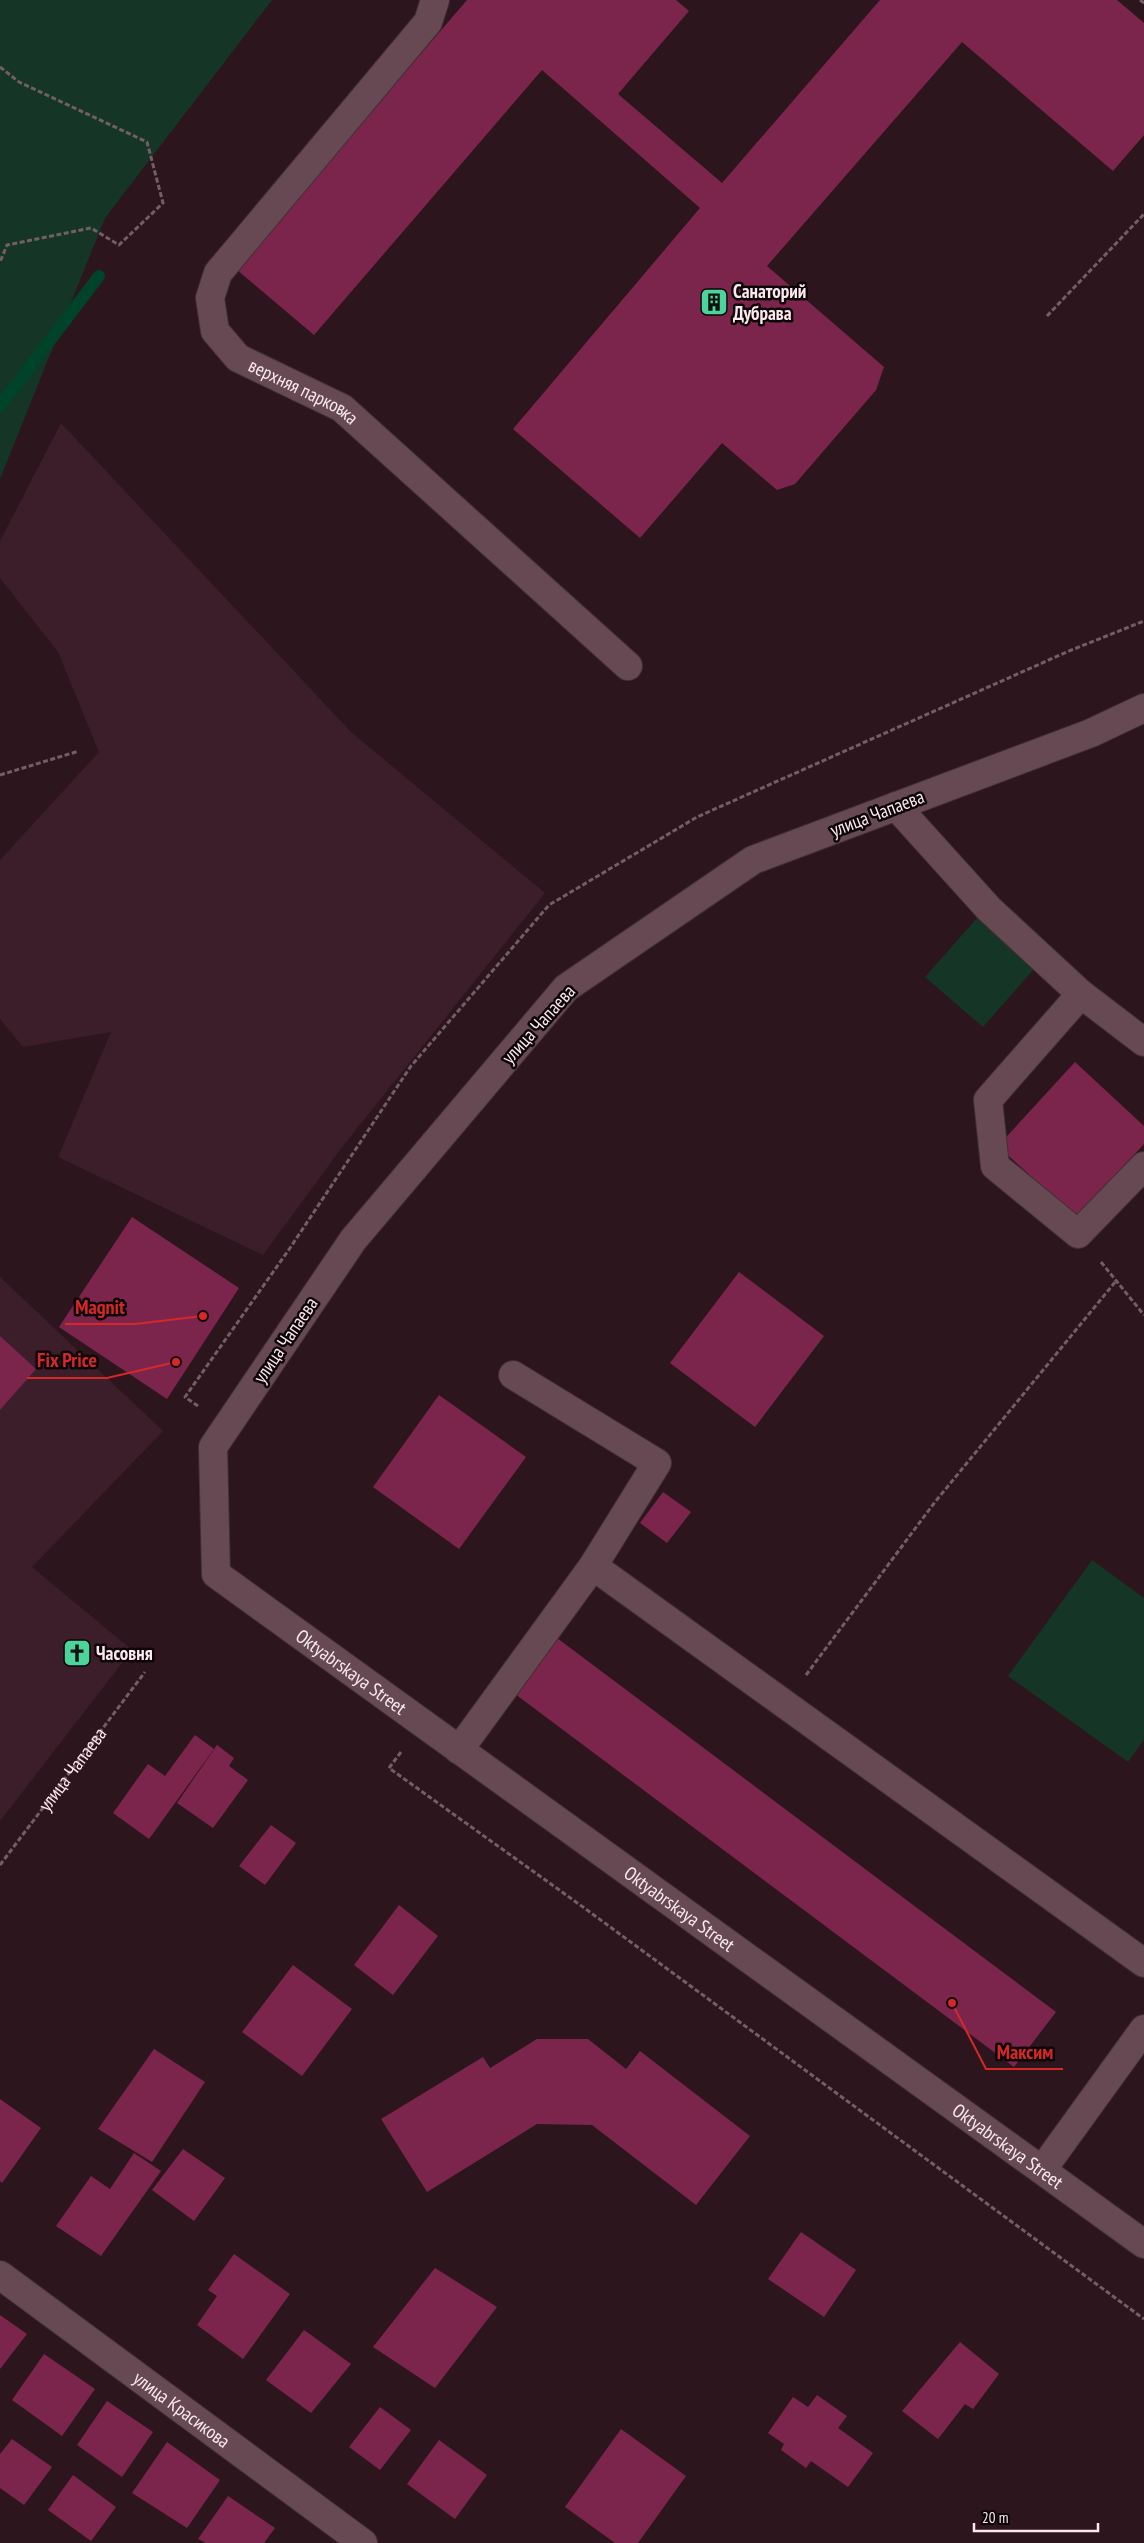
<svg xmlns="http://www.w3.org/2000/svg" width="1144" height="2543" viewBox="0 0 1144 2543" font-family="'PT Sans Narrow',sans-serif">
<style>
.built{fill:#3c1d2a}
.green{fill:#153527}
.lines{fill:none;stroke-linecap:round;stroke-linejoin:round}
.stream{stroke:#00432b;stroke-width:12}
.building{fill:#7b254d}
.minor-casing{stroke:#423036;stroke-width:30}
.path{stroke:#745e66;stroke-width:3;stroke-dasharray:5 2.5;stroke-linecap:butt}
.minor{stroke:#664953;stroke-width:28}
.labels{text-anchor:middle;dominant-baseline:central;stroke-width:5;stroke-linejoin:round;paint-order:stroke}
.poi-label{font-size:19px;font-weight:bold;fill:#fbe9ef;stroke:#0e0508;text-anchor:start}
.street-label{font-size:19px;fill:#fbe9ef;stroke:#0e0508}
.leader{fill:none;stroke:#d62828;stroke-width:2}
.callout-dot{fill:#d62828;stroke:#0e0508;stroke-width:2}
.callout-label{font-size:20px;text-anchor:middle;font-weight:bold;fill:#d62828;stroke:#0e0508;stroke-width:5;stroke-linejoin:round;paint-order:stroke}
</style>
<rect width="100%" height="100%" fill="#2d151e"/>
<!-- built -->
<g class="built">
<path d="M61,423L352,733L545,893L343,1146L263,1255L58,1157L111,1032L23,1047L0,1019V860L99,752L58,652L0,578V541Z"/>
<path d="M0,1277L163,1431L32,1567L132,1650L0,1821Z"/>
</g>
<!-- green -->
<g class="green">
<path d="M0,0H272L105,218L0,479Z"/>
<path d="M977,918L1035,968L983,1027L925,977Z"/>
<path d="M1092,1560L1144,1598V1740L1128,1762L1008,1676Z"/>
</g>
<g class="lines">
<!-- stream -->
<path class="stream" d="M0,406L99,276"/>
</g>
<!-- building -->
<g class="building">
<path d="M467,0H676L689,11L618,94L722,183L880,0H1117L1144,23V135L1113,171L962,42L767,266L884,367L876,390L795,484L777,490L722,443L640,538L513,429L700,208L542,70L314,335L236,269Z"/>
<path d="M1075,1062L1144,1126V1144L1076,1218L998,1146Z"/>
<path d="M132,1217L239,1288L167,1399L59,1327Z"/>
<path d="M739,1272L824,1336L755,1427L670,1363Z"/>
<path d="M0,1336L36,1369L0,1410Z"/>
<path d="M439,1395L526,1457L459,1549L373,1487Z"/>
<path d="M663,1492L691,1512L667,1543L640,1523Z"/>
<path d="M557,1638L1056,2012L1014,2067L515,1694Z"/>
<path d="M195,1735L214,1749L149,1839L113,1813L148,1764L165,1776Z"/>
<path d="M217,1745L234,1758L229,1766L248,1780L213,1828L177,1803Z"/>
<path d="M271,1825L296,1843L265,1885L239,1866Z"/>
<path d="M399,1905L438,1936L393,1995L354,1965Z"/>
<path d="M293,1965L352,2009L302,2076L242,2032Z"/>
<path d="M537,2039H588L626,2069L640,2051L750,2136L696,2205L592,2125L537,2124L427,2192L381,2119L483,2057L490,2068Z"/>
<path d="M154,2049L205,2082L152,2162L98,2129Z"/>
<path d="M0,2099L41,2128L2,2183L0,2181Z"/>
<path d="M183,2149L225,2178L194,2221L152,2190Z"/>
<path d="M134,2153L161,2171L101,2256L56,2226L91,2176L110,2189Z"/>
<path d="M801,2232L856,2270L824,2317L768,2279Z"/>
<path d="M234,2254L290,2294L243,2359L197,2325L217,2296L208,2290Z"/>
<path d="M435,2268L497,2307L435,2388L373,2347Z"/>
<path d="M0,2315L27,2334L0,2369Z"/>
<path d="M304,2330L351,2364L311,2413L266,2380Z"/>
<path d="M960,2342L999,2374L973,2409L965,2404L938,2439L902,2411Z"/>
<path d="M44,2354L95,2389L62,2436L12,2400Z"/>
<path d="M817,2395L847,2416L838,2428L873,2453L848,2487L811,2461L806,2468L781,2450L784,2444L768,2433L793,2397L808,2407Z"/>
<path d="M107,2401L153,2432L122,2477L77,2445Z"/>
<path d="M380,2407L411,2430L380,2470L349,2447Z"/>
<path d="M621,2429L686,2476L638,2543H615L565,2507Z"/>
<path d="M12,2439L52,2467L24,2505L0,2488V2454Z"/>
<path d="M439,2440L487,2475L455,2519L407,2484Z"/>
<path d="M167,2442L220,2480L187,2528L132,2493Z"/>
<path d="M73,2475L116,2507L91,2541L48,2510Z"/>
<path d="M228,2496L275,2528L264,2543H206L198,2539Z"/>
</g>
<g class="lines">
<!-- minor casing -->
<g class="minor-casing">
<g id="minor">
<path id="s2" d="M435,0L428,22L218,273L210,298L215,331L238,358L342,408L628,666"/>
<path id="s3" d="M1144,708L1091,733L753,860L566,988L353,1240L213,1447L216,1574L1144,2244"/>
<path d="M896,806L989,909L1081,994"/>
<path d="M1144,1042L1081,994L988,1100L995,1166L1078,1234L1144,1166"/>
<path d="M513,1375L657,1463L593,1566"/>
<path d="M459,1750L593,1566L1144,1963"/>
<path d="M1042,2170L1144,2029"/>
<path id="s4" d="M0,2275L363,2543"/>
</g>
</g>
<!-- path -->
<g class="path">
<path d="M1140,0L1144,3"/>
<path d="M0,67L19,82L147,142L163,203L119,245L91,228L7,245L0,262"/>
<path d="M1047,316L1144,214"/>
<path d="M0,775L79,751"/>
<path d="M1101,1262L1144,1315"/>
<path d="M198,1406L185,1397L290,1248L411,1066L549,905L697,817L1069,651L1144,621"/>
<path d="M806,1675L935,1502L1116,1281"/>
<path d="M401,1752L389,1768L583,1907L1144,2319"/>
<path id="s1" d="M0,1865L145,1672"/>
</g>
<!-- minor -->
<use href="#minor" class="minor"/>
</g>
<!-- icons -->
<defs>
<g id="building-square" transform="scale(1.4375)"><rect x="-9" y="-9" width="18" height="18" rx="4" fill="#4bd49b" stroke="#0e0508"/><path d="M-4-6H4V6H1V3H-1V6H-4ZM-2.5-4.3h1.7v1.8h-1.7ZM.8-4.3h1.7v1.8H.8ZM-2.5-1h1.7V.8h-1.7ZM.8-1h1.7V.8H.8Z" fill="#111"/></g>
<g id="church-square" transform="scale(1.4375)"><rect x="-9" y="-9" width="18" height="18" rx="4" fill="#4bd49b" stroke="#0e0508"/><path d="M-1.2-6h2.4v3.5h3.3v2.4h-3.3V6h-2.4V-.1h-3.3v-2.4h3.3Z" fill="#111"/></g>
</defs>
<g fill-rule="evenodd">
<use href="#building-square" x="714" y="302"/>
<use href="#church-square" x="77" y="1653"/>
</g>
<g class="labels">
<!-- poi labels -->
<g class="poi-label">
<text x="733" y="291">Санаторий<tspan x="733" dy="22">Дубрава</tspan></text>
<text x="96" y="1653">Часовня</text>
</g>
<!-- street labels -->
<g class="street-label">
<text stroke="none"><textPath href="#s2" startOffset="519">верхняя парковка</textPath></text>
<text transform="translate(877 813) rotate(-21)">улица Чапаева</text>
<text transform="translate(538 1024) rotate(-48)">улица Чапаева</text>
<text transform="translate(285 1340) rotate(-56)">улица Чапаева</text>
<text stroke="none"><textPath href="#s3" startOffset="1520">Oktyabrskaya Street</textPath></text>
<text stroke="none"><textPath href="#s1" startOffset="120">улица Чапаева</textPath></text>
<text stroke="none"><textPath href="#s3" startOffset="1925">Oktyabrskaya Street</textPath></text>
<text stroke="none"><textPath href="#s3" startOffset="2330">Oktyabrskaya Street</textPath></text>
<text stroke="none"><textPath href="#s4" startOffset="226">улица Красикова</textPath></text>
</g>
</g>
<!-- callouts -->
<path class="leader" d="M203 1316L135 1324H65M176 1362L107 1378H27M952 2003L986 2069H1063"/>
<g class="callout-dot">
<circle cx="203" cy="1316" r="5"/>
<circle cx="176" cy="1362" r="5"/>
<circle cx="952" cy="2003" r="5"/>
</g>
<g class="callout-label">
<text x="100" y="1314">Magnit</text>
<text x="67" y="1367">Fix Price</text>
<text x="1025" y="2059">Максим</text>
</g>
<!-- scale -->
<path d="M974 2523v8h124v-8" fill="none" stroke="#fbe9ef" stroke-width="2.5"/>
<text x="982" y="2523" font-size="15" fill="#fbe9ef" stroke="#0e0508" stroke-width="4" paint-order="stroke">20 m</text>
</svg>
